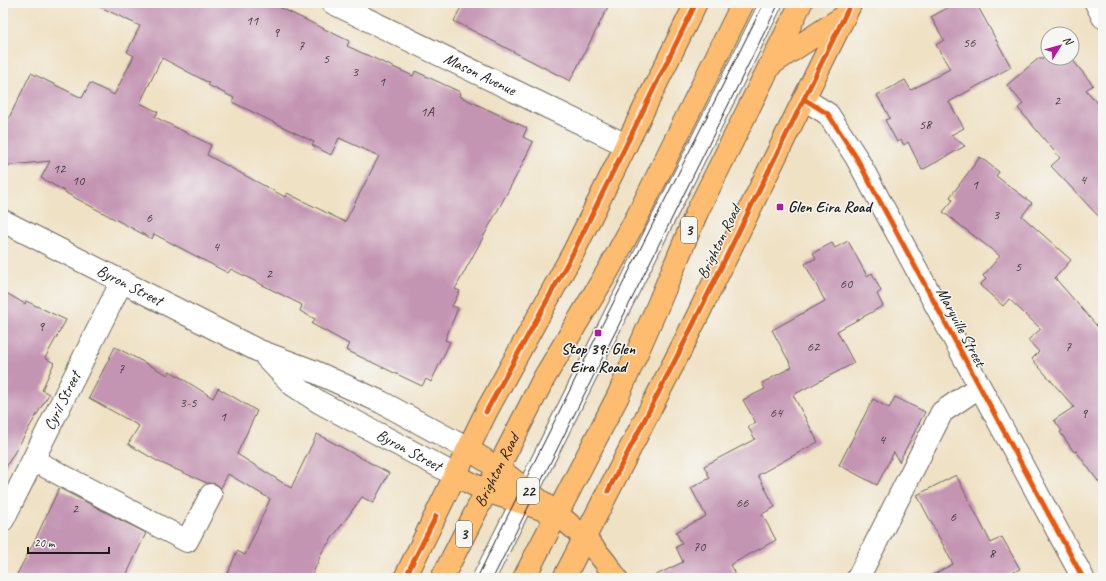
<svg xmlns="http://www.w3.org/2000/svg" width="1106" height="581" viewBox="0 0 1106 581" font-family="Caveat,sans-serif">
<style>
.building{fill:#c495b3;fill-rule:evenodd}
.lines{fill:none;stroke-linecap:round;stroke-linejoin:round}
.minor-casing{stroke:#666157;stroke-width:24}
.major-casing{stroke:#666157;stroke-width:24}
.highway-casing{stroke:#666157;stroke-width:24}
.minor{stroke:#fff;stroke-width:22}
.major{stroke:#fdbc6f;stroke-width:22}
.highway{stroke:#fdbc6f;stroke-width:22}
.tram{stroke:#1c1c1c;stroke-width:1}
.cycleway-casing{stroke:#f6f6f2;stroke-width:8}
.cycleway{stroke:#e8590c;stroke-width:5}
.poi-dot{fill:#b5179e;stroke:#f6f6f2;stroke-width:1.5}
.labels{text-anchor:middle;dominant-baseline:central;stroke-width:3;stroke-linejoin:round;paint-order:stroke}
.number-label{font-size:14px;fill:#463a42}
.shield{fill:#f6f6f2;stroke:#5d5d5c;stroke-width:1}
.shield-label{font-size:15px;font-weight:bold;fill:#1c1c1c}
.street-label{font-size:16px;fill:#1c1c1c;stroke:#f6f6f2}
.poi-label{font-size:16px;font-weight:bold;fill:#1c1c1c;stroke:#f6f6f2;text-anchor:start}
</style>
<rect width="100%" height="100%" fill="#f6f6f2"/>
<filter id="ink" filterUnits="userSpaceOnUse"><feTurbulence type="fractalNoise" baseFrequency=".025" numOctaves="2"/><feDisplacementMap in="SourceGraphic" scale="8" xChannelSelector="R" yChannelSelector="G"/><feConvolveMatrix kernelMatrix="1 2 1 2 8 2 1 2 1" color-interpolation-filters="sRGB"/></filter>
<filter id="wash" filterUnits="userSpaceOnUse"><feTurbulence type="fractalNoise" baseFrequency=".012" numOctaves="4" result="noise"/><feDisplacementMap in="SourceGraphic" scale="16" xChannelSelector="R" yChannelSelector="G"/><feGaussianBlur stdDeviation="0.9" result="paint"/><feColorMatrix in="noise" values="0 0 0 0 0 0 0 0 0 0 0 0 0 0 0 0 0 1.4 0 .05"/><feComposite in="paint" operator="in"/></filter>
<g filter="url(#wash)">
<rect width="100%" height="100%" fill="#efe1c4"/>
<g id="blocks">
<!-- building -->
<g class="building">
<path d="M92,3H271L349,41L347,46L413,76L415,71L460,92L459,96L527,128L523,137L533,142L519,171L455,289L460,291L452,306L458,308L445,340L450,342L431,382L426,379L422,386L346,350L349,344L312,324L315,319L300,311L302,305L231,269L228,273L154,234L152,239L66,193V192L41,178L50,161L3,166V130L31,73L82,98L90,83L114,95L134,56L127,52L140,26ZM162,58L209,83L208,85L234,98L232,102L314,142L312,145L331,155L339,138L379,156L345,222L287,193L285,197L207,155L211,145L155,117L158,112L140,103Z"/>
<path d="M463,3H610L570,81L454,21Z"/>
<path d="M956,3H976L1011,67L949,102L964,128L951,135L965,146L922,170L908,142L904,145L901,140L897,142L885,120L890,118L877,95L905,80L911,90L950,69L936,45L944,40L931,17Z"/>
<path d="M1039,58H1071L1093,85L1086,90L1103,110V221L1051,166L1060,158L1018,108L1023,104L1007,85Z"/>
<path d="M980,157L999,172L996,176L1032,203L1022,216L1071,260L1055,278L1103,333V488L1076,451L1074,452L1060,432L1062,431L1054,420L1074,407L1032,359L1039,352L1028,340L1041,329L1009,299L1003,306L980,285L986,279L983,276L1000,256L943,212L953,200L950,197Z"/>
<path d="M848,241L867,276L872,273L881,291L877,294L883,306L837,331L854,363L793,395L818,442L758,475L775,507L762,514L776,540L730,565L737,578H650L683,562L676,547L682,544L676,532L706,516L691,488L710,478L704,466L755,439L748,427L756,423L743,400L765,389L762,383L792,367L772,330L825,301L805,264L816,258L813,253L832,243L835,248Z"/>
<path d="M3,291L25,304L26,301L66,320L45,358L54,363L42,390L49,394L3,472Z"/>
<path d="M115,347L168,375L170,371L213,398L218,388L257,411L237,454L291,488L317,434L389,473L373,503L362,497L322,552L311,578H226L237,551L245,555L270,499L228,474L221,488L216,484L207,483L159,462L128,444L139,426L89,398Z"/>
<path d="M895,397L925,412L899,462L894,452L877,485L839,465L873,399L889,408Z"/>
<path d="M956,475L991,543L1002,537L1020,569L1002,578H927L953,564L917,495Z"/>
<path d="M59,488L146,533L125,578H15L35,540Z"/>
</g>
</g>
</g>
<g filter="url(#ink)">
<use href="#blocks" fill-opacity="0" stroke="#666157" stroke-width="1"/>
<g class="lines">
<!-- minor casing -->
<g class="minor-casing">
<g id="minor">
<path id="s1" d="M333,3L626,145"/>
<path d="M1096,3L1103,17"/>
<path d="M804,99L828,114L856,157L1083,578"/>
<path id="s2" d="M3,221L257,350L313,371L381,402L468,449"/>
<path id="s3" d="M266,357L293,385L319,402L455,475"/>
<path d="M33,460L187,541L211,495"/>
<path id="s4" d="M3,520L122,281"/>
<path d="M484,578L771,3"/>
<path d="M858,578L942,412L979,387"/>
</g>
</g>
<!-- major casing -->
<g class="major-casing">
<g id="major">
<path d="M770,65L843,17"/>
<path d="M468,449L499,469"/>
<path d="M455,475L486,491"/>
<path d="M557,514C581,533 600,552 616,578"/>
<path d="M405,578L486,412L573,253L696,3"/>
<path d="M564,578L685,341L851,3"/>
</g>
</g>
<!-- highway casing -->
<g class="highway-casing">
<g id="highway">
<path d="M499,469L547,506"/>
<path d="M486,491L557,514"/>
<path id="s5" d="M442,578L544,378L609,269L637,217L743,3"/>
<path d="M524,578L618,396L658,305L697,212L801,3"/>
</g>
</g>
<!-- minor -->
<use href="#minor" class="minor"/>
<!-- major -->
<use href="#major" class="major"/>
<!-- highway -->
<use href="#highway" class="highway"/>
<!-- tram -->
<g class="tram">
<path d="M477,578L598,333L764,3"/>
<path d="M493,578L779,3"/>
</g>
<!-- cycleway casing -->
<g class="cycleway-casing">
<g id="cycleway">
<path d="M804,99L828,114L856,157L1083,578"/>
<path d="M486,412L573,253L696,3"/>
<path d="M608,491L685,341L851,3"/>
<path d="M405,578L436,516"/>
</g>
</g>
<!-- cycleway -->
<use href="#cycleway" class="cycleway"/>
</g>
</g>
<!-- markers -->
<g class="poi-dot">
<rect x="776" y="203" width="8" height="8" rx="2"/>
<rect x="594" y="329" width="8" height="8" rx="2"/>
</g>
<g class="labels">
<!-- number labels -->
<g class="number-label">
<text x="252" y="20">11</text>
<text x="276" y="32">9</text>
<text x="969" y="42">56</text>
<text x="301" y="45">7</text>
<text x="326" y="58">5</text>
<text x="355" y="71">3</text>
<text x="382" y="81">1</text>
<text x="1057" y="100">2</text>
<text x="427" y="111">1A</text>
<text x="925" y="124">58</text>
<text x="59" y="168">12</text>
<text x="1083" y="179">4</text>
<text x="78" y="180">10</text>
<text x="975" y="184">1</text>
<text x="996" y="214">3</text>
<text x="149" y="217">6</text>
<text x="216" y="246">4</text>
<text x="1018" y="266">5</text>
<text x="269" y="273">2</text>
<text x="846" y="283">60</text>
<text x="41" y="326">9</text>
<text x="813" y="346">62</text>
<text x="1068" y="346">7</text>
<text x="121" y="368">7</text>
<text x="188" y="402">3-5</text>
<text x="776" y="412">64</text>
<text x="1084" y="413">9</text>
<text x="223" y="416">1</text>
<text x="882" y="439">4</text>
<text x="742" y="502">66</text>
<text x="75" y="508">2</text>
<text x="953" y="516">6</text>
<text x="699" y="546">70</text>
<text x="992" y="553">8</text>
</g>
<!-- shield labels -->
<g class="shield">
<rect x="681" y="217" width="16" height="26" rx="3"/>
<rect x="517" y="478" width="22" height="26" rx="3"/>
<rect x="456" y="521" width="16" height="26" rx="3"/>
</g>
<g class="shield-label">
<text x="689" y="230">3</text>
<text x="528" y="491">22</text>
<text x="464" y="534">3</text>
</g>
<!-- street labels -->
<g class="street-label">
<text stroke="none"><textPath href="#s1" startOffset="163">Mason Avenue</textPath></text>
<text transform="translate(719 242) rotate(-64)">Brighton Road</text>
<text stroke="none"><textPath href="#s2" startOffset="142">Byron Street</textPath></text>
<text transform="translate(961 327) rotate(62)">Maryville Street</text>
<text stroke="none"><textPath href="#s4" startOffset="133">Cyril Street</textPath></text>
<text stroke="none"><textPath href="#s3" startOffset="172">Byron Street</textPath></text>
<text stroke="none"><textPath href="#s5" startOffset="121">Brighton Road</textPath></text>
</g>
<!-- poi labels -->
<g class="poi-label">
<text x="788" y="207">Glen Eira Road</text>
<text x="598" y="349" text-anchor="middle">Stop 39: Glen<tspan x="598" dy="18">Eira Road</tspan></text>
</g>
</g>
<!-- margin -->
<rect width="1106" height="581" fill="none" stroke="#f6f6f2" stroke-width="16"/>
<!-- north arrow -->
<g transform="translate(1060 46) rotate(53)"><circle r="19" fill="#f6f6f2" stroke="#9f9f9c"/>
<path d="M0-3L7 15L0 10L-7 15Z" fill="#b5179e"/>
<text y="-6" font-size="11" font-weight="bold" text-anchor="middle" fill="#1c1c1c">N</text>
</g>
<!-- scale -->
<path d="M28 547v6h81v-6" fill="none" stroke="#1c1c1c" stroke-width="2"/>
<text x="34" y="547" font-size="12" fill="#1c1c1c" stroke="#f6f6f2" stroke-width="3" paint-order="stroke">20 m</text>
</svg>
